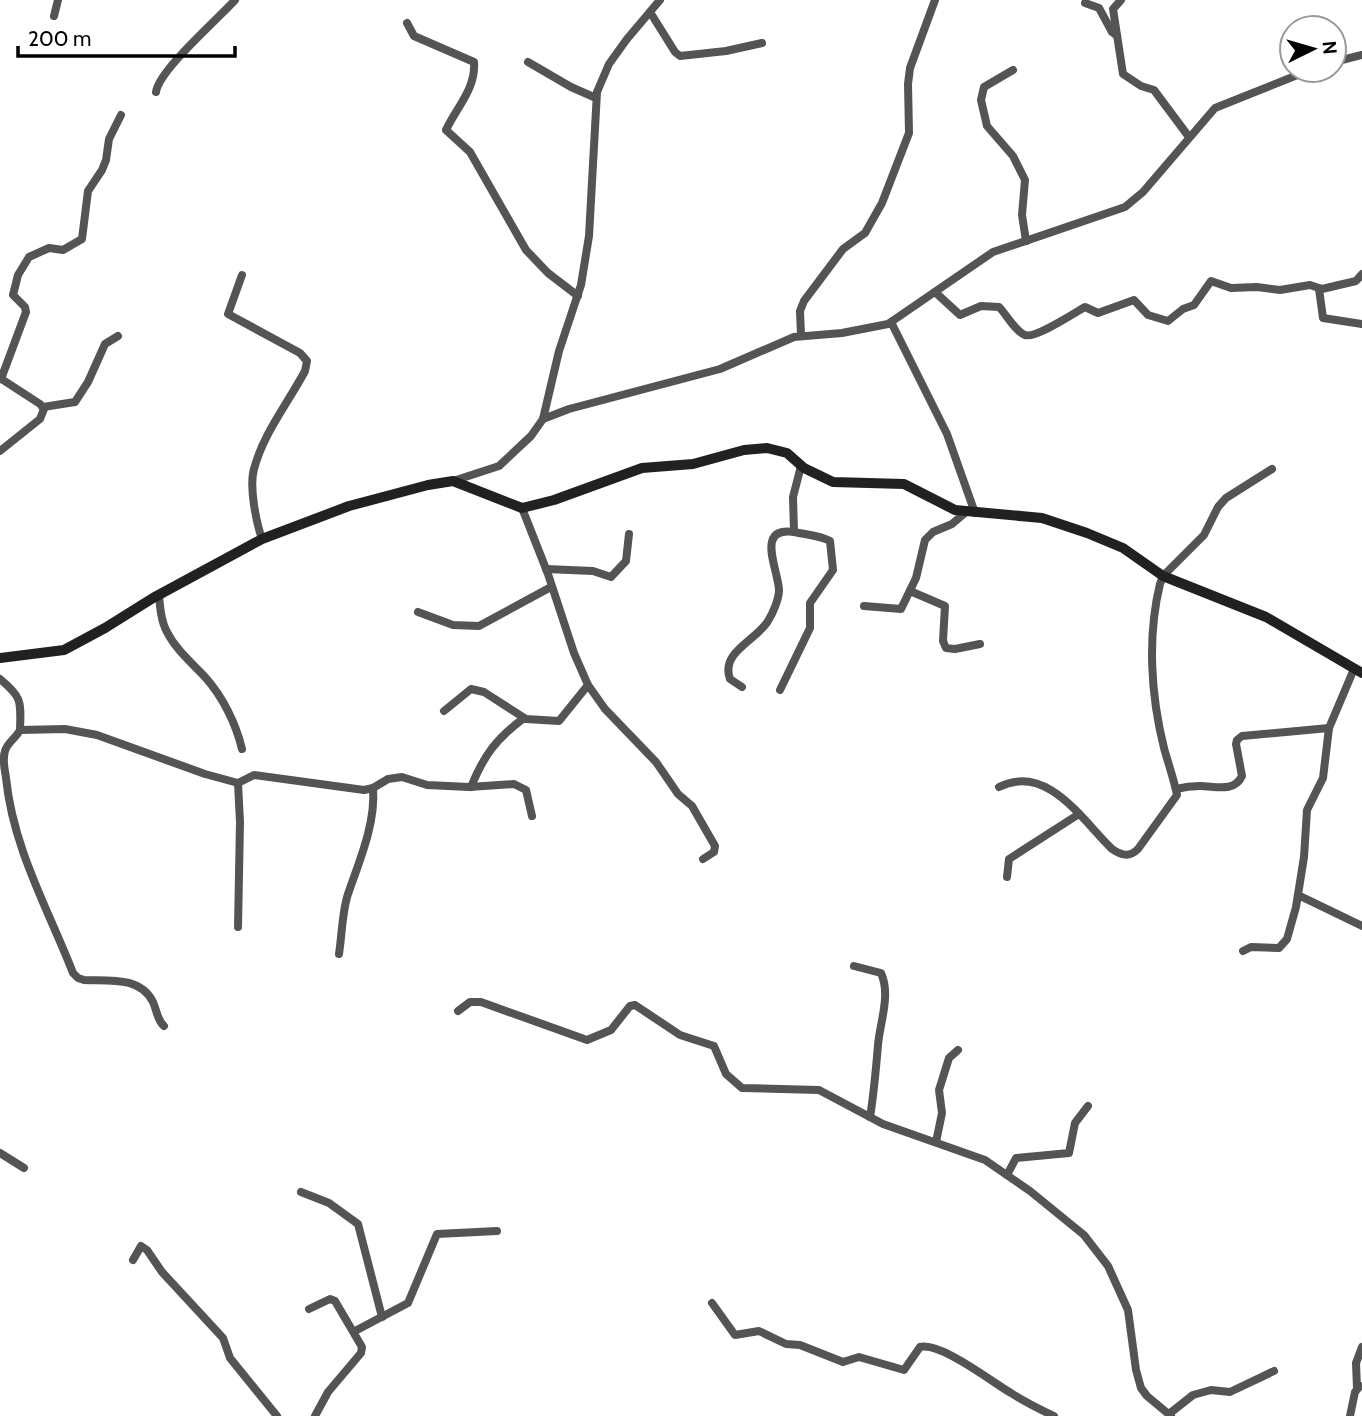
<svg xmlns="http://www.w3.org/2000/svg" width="1362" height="1416" viewBox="0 0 1362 1416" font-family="Cabin,sans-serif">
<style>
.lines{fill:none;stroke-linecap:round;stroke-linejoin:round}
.street{stroke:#545454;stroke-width:8}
.secondary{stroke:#212121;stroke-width:10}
</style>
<rect width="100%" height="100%" fill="#fff"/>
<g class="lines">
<!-- street -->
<g class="street">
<path d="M1121,0L1113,9L1123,74L1141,86L1154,90L1189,137"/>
<path d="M1085,3L1099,8L1112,32L1117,36"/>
<path d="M650,12L675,52L680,56L726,51L762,43"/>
<path d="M54,16L58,0"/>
<path d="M407,23L414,36L474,62C476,89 456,108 446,130L470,152L526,250L548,273L578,296"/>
<path d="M528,62L571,87L596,98"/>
<path d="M1334,62L1362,55"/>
<path d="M1013,70L984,87L981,100L987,126L1013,156L1025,180L1022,215L1026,241"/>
<path d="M156,92C159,70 217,20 235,0"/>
<path d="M242,275L228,314L300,353L307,361L305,371C288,403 263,434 254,469C249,486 256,522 262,539"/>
<path d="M1319,289L1323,318L1362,324"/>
<path d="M935,292L960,315L981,306L999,307C1006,314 1015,331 1025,335C1035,339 1074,313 1085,307L1098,313L1134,300L1148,315L1168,321L1183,309L1194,305L1211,281L1231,288L1257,287L1280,290L1310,285L1322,289L1356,281L1362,274"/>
<path d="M891,322L947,434L975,513"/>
<path d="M801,335L800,311L804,301L843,249L865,233L882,203L909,133L908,84L910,68L935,0"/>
<path d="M0,378L40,404L44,409L40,419L0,451"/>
<path d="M1,379L26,312L25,307L13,295L18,275L29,257L49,248L63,250L82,239L88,191L102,170L106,160L109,139L121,115"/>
<path d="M43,407L75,402L88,382L105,344L118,336"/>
<path d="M543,419L569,409L720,369L794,337L842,333L888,324L993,252L1125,207L1143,192L1215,108L1310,70"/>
<path d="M453,481L499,466L531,436L543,419L559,351L581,285L589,236L597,92L609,64L627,39L660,0"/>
<path d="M522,508L548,574L574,653L588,685L605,709L656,762L678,794L692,806L715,846L714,852L703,859"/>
<path d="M794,532L793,497L801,466"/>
<path d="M546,569L593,571L611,577L626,561L629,534"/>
<path d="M910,591L945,606L943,641L946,648L955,649L980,644"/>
<path d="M159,595C160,607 161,621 167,632C176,650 192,663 205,677C223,697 236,724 242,749"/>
<path d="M864,606L901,609L916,578L925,540L933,532L952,524L966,512"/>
<path d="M418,612L453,625L479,626L551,587"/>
<path d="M0,679C22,697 21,701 20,730C16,738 7,743 5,751C2,760 5,770 6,778C13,848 48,909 73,973L78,978L84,980C109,981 140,976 153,1002C157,1011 157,1020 164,1026"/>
<path d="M742,687L730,679C720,652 757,640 768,621C773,613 779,599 779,590C778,568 753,523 799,533C809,535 821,536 830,541L833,570L810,603V628L780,690"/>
<path d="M444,711L471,689L484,692L526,719L559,721L588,685"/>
<path d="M20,730L65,729L97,735L205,774L238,783L240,822L238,927"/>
<path d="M238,783L254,775L364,790L373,788L388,779L402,777L427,785L469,787L514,784L526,790L532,816"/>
<path d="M471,787C484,755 496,739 524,718"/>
<path d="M999,787C1047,763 1082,820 1112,849C1121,855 1129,858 1138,849L1177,795C1174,779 1168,763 1164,748C1151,696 1147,637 1160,584L1163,576L1204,535L1218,507L1226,498L1272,469"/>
<path d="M1176,789C1184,787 1191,786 1200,786C1215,786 1234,793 1242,776L1236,744L1237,740L1242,736L1329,728"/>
<path d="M1007,877L1009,859L1079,814"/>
<path d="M1298,895L1362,926"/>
<path d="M1243,951L1251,947L1279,948L1287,939L1296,907L1304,857L1307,810L1323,778L1329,728L1354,669"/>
<path d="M339,954C342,935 342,912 348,894C359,862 376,823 373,788"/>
<path d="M854,966L881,973C891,995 880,1022 878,1045C876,1069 874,1093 870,1117"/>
<path d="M458,1011L470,1002H481L587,1040L611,1030L630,1006L635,1005L680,1035L714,1046L726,1074L742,1088L819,1090L883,1124L985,1160L1030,1191L1084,1235L1108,1266L1128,1310L1136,1370L1141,1388L1147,1396L1171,1416"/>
<path d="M936,1142L942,1113L939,1090L949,1058L958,1050"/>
<path d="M0,1153L24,1168"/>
<path d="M1007,1175L1016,1158L1069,1153L1075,1123L1088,1106"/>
<path d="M301,1192L329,1203L358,1224L382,1317"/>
<path d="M133,1260L141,1246L147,1250L162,1272L223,1338L230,1358L277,1416"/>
<path d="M712,1303L735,1335L759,1331L786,1344L800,1345L843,1362L859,1357L904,1370L920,1347C941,1342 992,1382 1011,1393C1025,1402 1039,1409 1054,1416"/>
<path d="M309,1309L330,1299L335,1301L362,1347L361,1353L328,1392L315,1416"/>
<path d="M355,1331L408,1303L437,1234L497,1231"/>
<path d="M1357,1388L1356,1363L1362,1347"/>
<path d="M1169,1414L1193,1395L1211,1390L1230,1392L1274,1371"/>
<path d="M1350,1416L1355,1392L1360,1386"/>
</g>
<!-- secondary -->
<path class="secondary" d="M0,658L64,650L105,628L153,598L262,539L349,506L428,485L453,481L522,508L554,500L642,468L693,464L744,450L767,448L787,453L804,468L833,482L904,484L955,510L1042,518L1087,533L1123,548L1163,576L1266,617L1362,673"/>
</g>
<!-- north arrow -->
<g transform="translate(1313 49) rotate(85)"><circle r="33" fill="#ffffff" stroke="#999999" stroke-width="2"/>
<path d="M0-5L12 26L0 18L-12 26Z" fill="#000000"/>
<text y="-10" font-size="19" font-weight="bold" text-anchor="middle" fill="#000000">N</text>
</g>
<!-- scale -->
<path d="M18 46v10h217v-10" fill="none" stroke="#000000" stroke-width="3.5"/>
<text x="28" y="46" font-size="21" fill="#000000" stroke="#ffffff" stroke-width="5" paint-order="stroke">200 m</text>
</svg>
